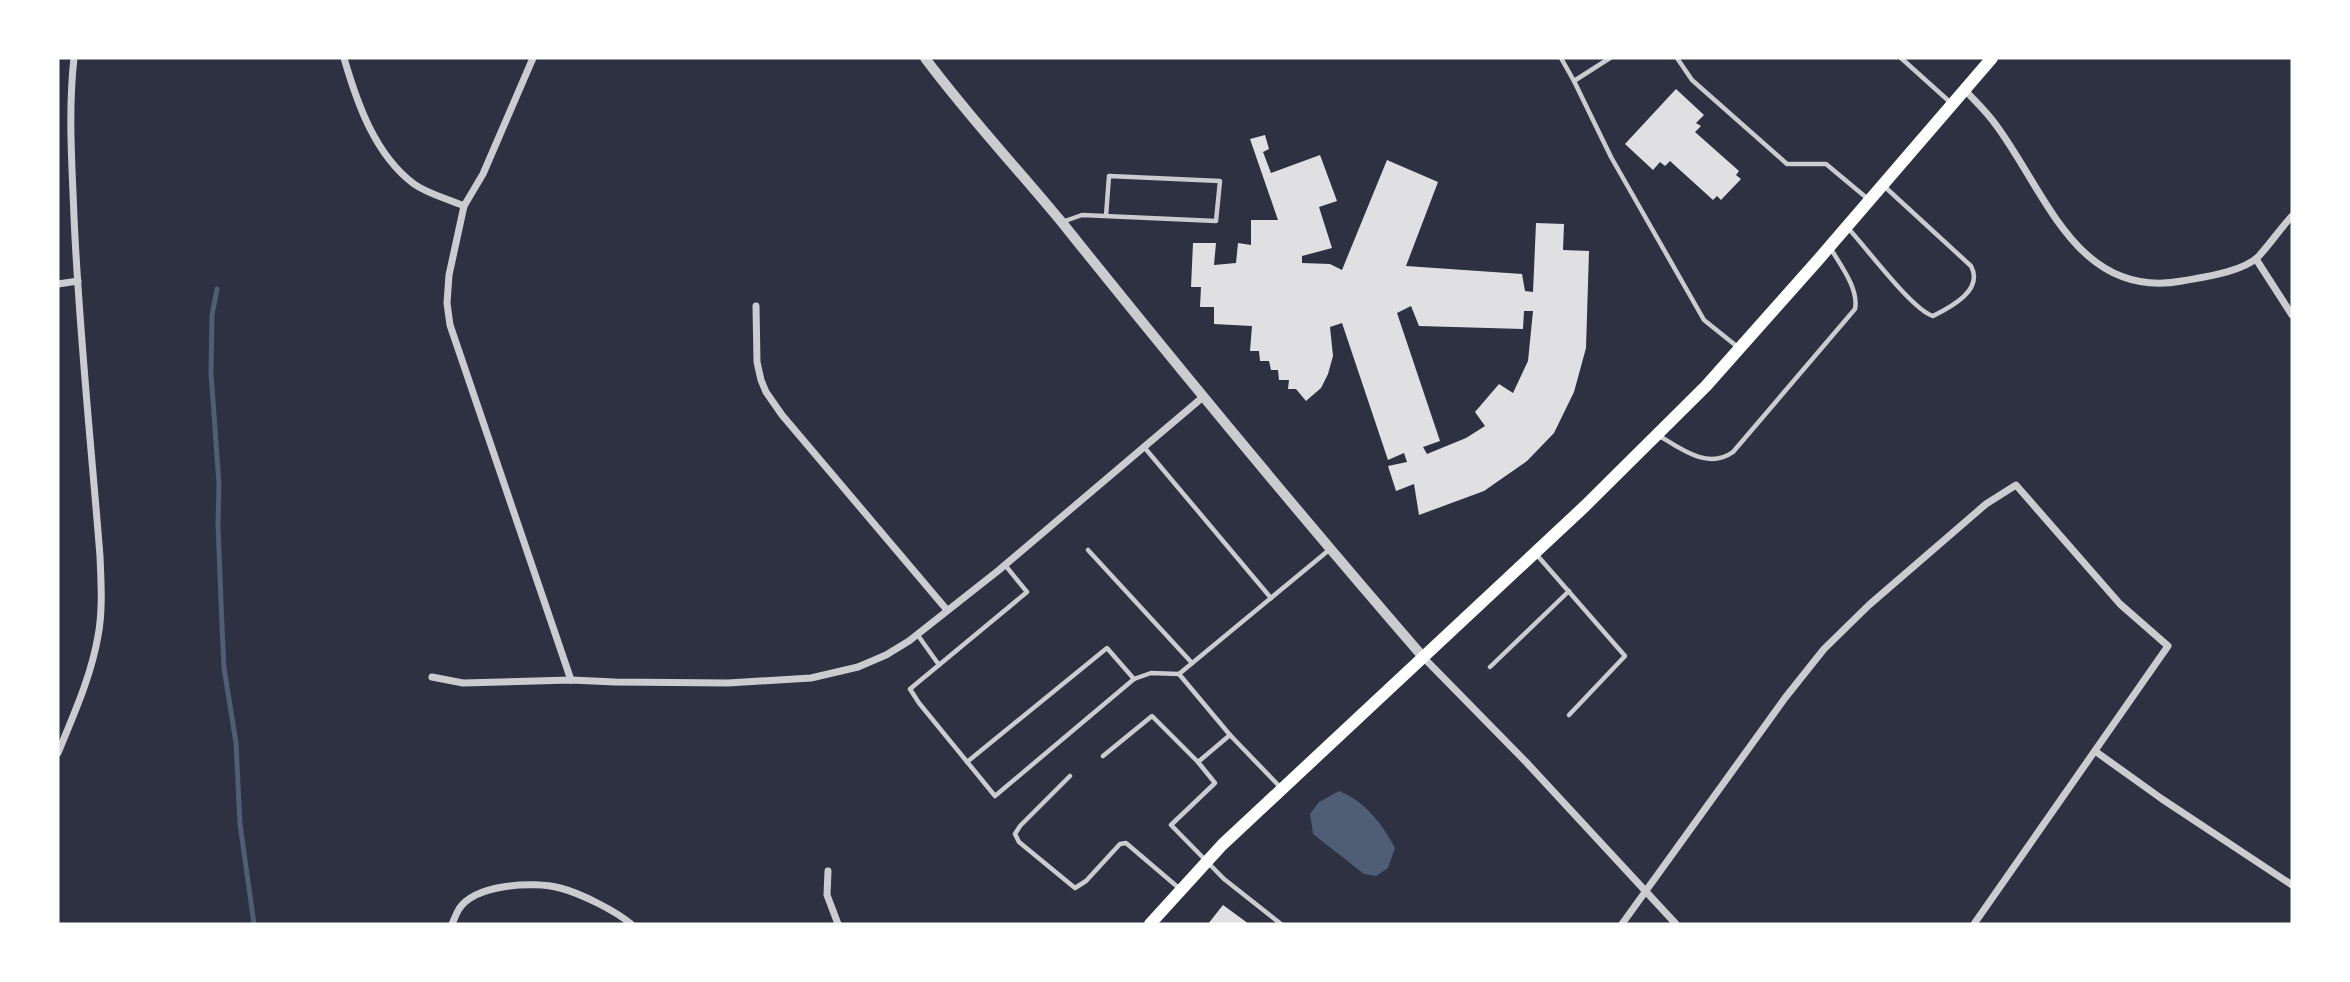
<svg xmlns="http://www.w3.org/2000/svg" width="2350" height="982" viewBox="0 0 2350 982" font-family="Figtree,sans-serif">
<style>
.water{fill:#4f5d75}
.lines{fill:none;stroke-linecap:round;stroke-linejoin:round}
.stream{stroke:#4f5d75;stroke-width:5}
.building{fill:#e0e0e3;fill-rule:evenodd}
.service{stroke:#caccd0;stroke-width:4.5}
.minor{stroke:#caccd0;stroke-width:7}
.tertiary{stroke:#caccd0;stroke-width:10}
.secondary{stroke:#fff;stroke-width:12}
</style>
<rect width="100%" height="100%" fill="#2d3142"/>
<!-- water -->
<path class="water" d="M1339,791C1366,802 1382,824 1395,848L1388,868L1376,876L1364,874L1313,834L1310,814L1319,802Z"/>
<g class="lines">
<!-- stream -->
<path class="stream" d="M217,289L212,315L211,373L219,484L218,525L222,626L224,668L236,743L240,824L254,924"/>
</g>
<!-- building -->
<g class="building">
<path d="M1676,89L1704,115L1696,123L1701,126L1695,132L1739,171L1736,175L1741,179L1721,200L1717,196L1713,200L1670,161L1665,166L1660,162L1653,170L1625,144Z"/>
<path d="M1265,135L1269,149L1263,152L1271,173L1320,155L1337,201L1319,207L1332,248L1302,256V263L1330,264L1342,270L1387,160L1438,182L1406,266L1522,274L1525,291L1533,292L1536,223L1564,224L1563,250L1589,251L1586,348L1574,392L1554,433L1527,461L1484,491L1419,515L1414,484L1396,491L1388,466L1407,462L1404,453L1388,460L1342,323L1330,327L1333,356L1328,374L1321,388L1306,401L1296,389H1288L1289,380H1279L1278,370H1271L1269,361H1260L1259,351H1250L1252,326L1214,324V307H1200L1201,287H1191L1193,243H1216L1214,265L1236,263L1238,243L1251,245V220H1278L1250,139ZM1411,306L1419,326L1523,329L1524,311H1533L1528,361L1513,393L1499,384L1475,412L1485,426L1466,438L1427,454L1423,447L1440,441L1397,313Z"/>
<path d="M1223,905L1249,924H1208Z"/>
</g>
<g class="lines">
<!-- service -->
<g class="service">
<path d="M1561,58L1574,81"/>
<path d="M1610,58L1574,81L1611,157L1704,320L1739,348"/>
<path d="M1677,58L1692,80L1787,164H1826L1868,199"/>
<path d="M1901,58L1951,103"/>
<path d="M1062,222L1082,215L1216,221L1220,181L1109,176L1106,216"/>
<path d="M1847,227C1866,247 1912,310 1933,316C1951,307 1984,290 1971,266L1885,187"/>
<path d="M1658,435C1681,449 1708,470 1733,452L1855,309C1859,289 1841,266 1831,249"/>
<path d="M1144,447L1271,598"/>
<path d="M1088,550L1192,663"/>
<path d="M1536,554L1625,656L1569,715"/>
<path d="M1005,565L1027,592L910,689L919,703L995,796L1134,679L1151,673L1179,674"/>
<path d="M917,634L939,665"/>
<path d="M1490,667L1569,591"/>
<path d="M1230,735L1198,762L1215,783L1171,825L1224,879L1281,924"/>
<path d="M1103,756L1152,716L1198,762"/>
<path d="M967,762L1107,648L1134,679"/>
<path d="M1070,776L1020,826L1015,834L1019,842L1075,888L1086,881L1120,844L1126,843L1180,889"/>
<path d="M1282,789L1230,735L1179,674L1329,550"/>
</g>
<!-- minor -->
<g class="minor">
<path d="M344,58C357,103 375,155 414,184C428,194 448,199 464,206"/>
<path d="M533,58L483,174L464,206L449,275L447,303L450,325L571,680"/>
<path d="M1964,89C1975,101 1987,112 1996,125C2046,192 2077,300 2182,281C2204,277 2242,272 2258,257C2270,244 2280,229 2292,216"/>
<path d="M2256,259L2292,315"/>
<path d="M58,284L78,281"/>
<path d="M756,306L757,362L761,380L766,392L782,415L947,610"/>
<path d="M1423,657L1527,763L1676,924"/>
<path d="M432,677L463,683L571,680L615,682L728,683L811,678L858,667L886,655L909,641L999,570L1203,397"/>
<path d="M2095,751L2162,799L2292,885"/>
<path d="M58,753C73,716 91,677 98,636C103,610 101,582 100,556C91,443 79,330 74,217C72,164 68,111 74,58"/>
<path d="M828,871L827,895L838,924"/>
<path d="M452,924C454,920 456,914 459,909C475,884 534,881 560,888C580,893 616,911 631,924"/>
<path d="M1622,924L1785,698L1824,649L1869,605L1986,504L2016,485L2120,604L2168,646L1974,924"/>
</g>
<!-- tertiary -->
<path class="tertiary" d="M925,58C968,116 1018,169 1064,225C1181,371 1300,515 1423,657"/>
<!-- secondary -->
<path class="secondary" d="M1150,924L1222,845L1585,506L1706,386L1818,260L1992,58"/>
</g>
<!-- border -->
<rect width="2350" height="982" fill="none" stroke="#ffffff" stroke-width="119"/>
</svg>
